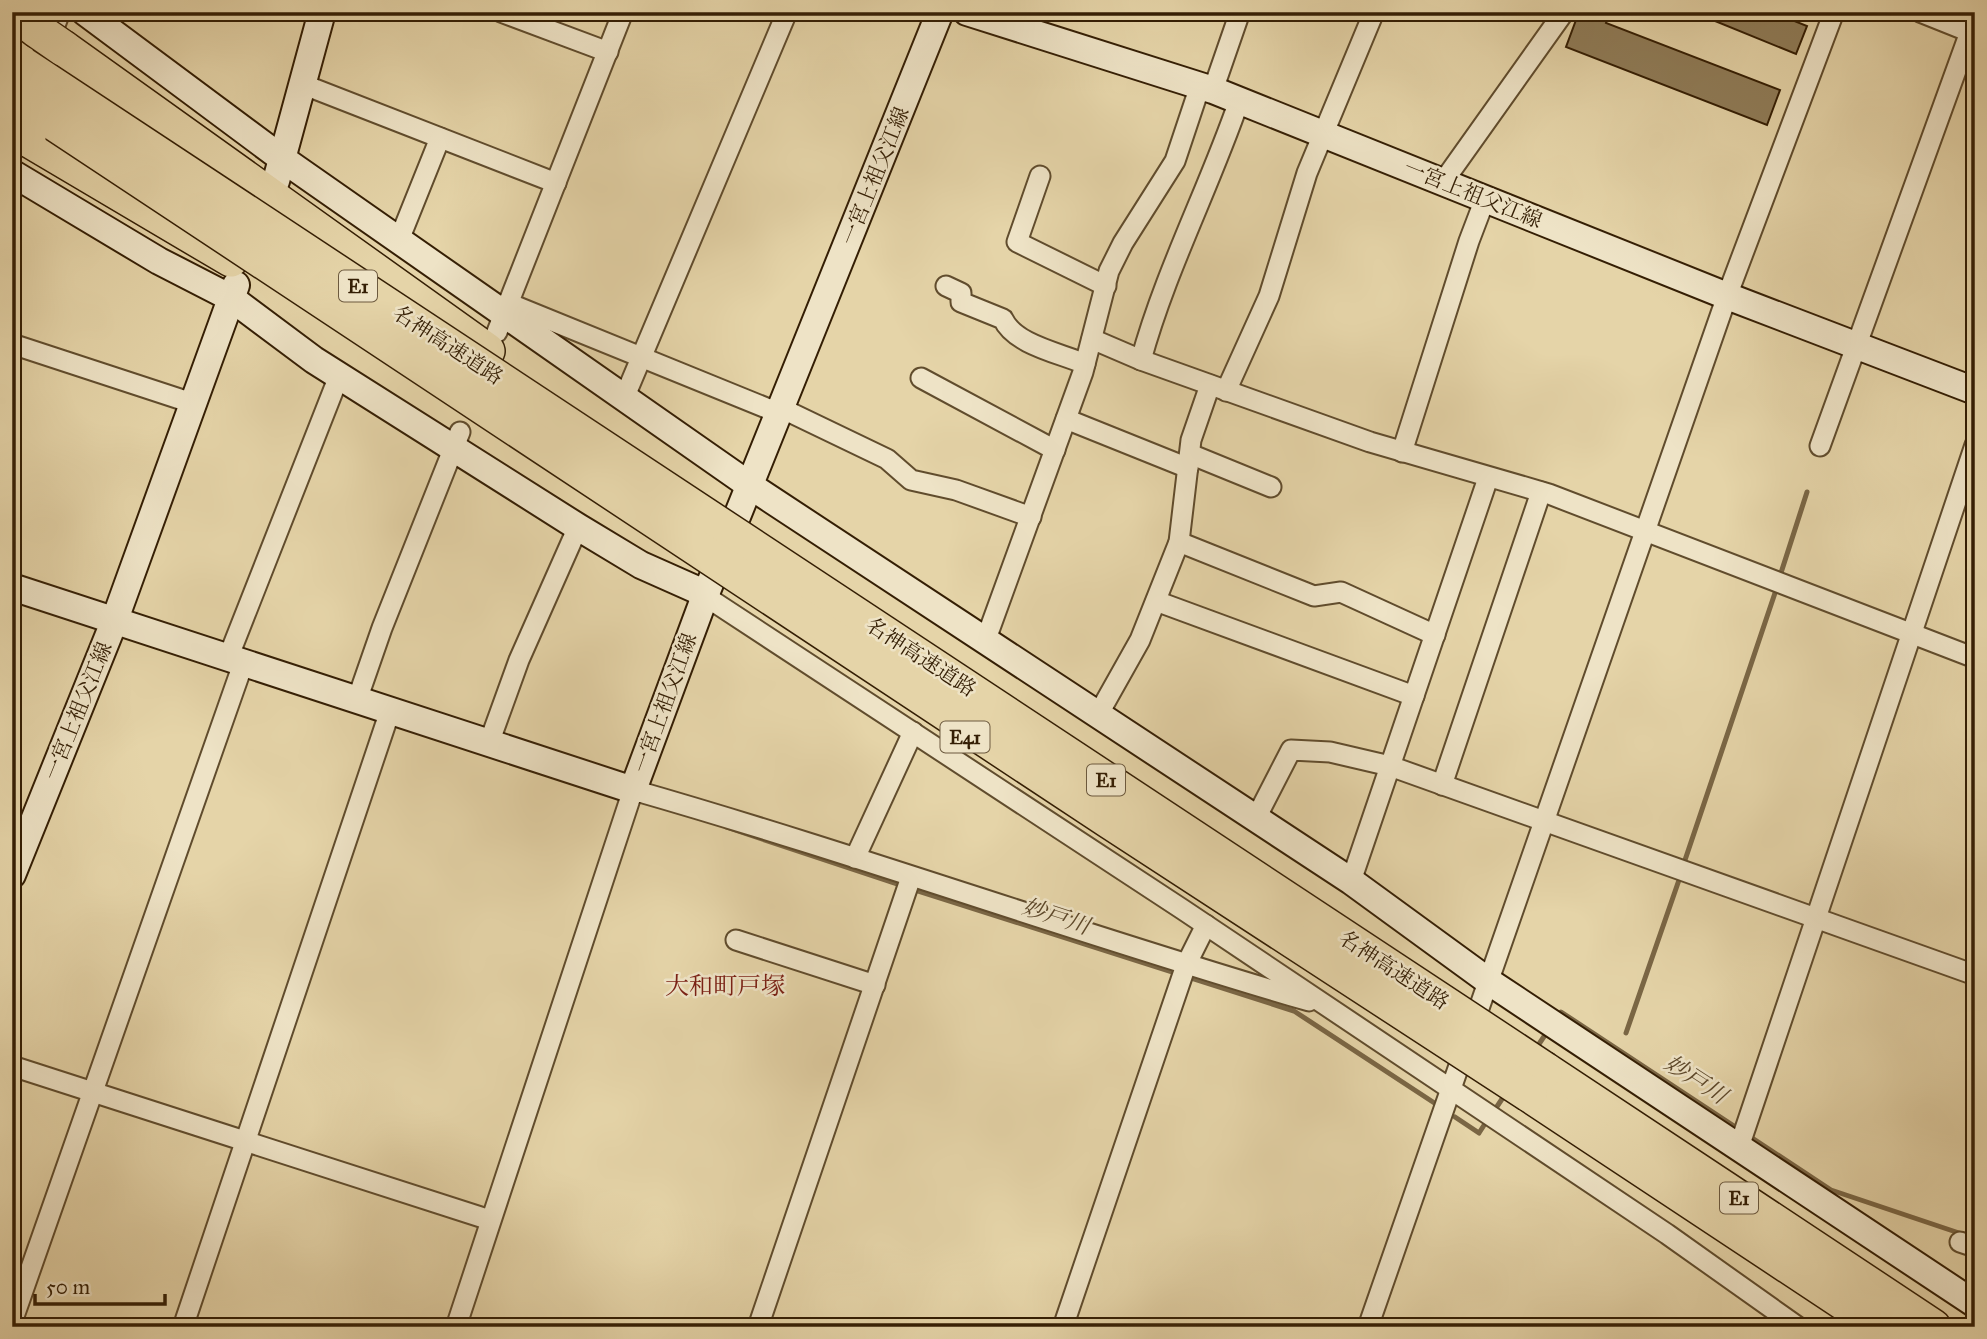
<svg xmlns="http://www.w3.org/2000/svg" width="1987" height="1339" viewBox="0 0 1987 1339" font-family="'IM FELL Great Primer','Noto Serif JP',serif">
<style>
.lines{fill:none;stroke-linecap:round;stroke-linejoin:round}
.stream{stroke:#7a6645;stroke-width:5}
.building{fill:#907d59;stroke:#341e04;stroke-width:2}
.street-casing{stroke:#604c2d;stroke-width:23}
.secondary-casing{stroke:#341e04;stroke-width:30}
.highway-casing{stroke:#341e04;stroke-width:38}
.street{stroke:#eee3c6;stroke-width:19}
.secondary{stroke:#eee3c6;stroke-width:26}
.highway{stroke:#e5d4a8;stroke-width:35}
.highway-bridge-casing{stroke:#341e04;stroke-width:38;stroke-linecap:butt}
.highway-bridge{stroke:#e5d4a8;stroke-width:35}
.labels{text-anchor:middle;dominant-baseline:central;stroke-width:5;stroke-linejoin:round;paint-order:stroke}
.shield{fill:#eee3c6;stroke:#6c593e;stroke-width:2}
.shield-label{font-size:19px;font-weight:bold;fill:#341e04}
.street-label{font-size:21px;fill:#341e04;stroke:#eee3c6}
.water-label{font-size:23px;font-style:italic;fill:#5d482a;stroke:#eee3c6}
.quarter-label{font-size:24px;fill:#7a1f14;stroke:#eee3c6}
</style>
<rect width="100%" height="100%" fill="#e5d4a8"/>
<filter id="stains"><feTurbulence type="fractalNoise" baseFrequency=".00286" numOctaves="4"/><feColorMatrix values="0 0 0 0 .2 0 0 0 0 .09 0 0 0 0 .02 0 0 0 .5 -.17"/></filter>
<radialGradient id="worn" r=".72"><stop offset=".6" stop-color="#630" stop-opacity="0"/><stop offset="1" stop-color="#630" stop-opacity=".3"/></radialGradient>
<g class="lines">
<!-- stream -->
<g class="stream">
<path d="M1780,576L1807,492"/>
<path d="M726,827L903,886"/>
<path d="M1683,866L1776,590"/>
<path d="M912,889L1294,1011L1439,1106"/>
<path d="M1556,1018L1561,1012L1831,1190L1965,1235"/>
<path d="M1626,1033L1679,880"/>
<path d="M1535,1050L1549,1029"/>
<path d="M1494,1111L1506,1093"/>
<path d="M1455,1117L1479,1133L1488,1119"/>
</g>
</g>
<!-- building -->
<g class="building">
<path d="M1579,12H1610L1606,23L1780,90L1767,125L1566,47Z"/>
<path d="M1693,12H1772L1807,26L1796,54Z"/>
</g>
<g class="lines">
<!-- street casing -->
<g class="street-casing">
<g id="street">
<path d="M501,12L608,52"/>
<path d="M1920,12L1975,34"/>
<path d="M48,44L60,12"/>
<path d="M302,84L556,183"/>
<path d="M1213,90L1240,12"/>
<path d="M1040,176L1017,242L1106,286"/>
<path d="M1443,182L1564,12"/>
<path d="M399,240L440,138"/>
<path d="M946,286L961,293V302L1003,319C1015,345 1060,353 1085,364"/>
<path d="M508,303L781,414"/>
<path d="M497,332L623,12"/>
<path d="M1092,339L1141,360L1370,442L1549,494L1975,658"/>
<path d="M12,344L192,403"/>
<path d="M1141,360C1165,272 1209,188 1239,101"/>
<path d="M921,378L1055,450"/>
<path d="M1226,391L1269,296L1307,173L1374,12"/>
<path d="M625,396L787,12"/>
<path d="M783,409L887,459L911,480L956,490L1031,517"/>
<path d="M1066,419L1188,468"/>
<path d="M1820,446L1970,32"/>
<path d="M1402,452L1469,241L1485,199"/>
<path d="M1190,454L1271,487"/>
<path d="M1179,542L1314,596L1341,592L1435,635"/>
<path d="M705,596L1182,909L1667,1234L1798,1327"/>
<path d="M1156,601L1414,696"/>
<path d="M986,639L1083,372L1109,271L1123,243L1175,161L1200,86"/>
<path d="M228,658L339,376"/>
<path d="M357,700L382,628L460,432"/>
<path d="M1099,713L1140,640L1179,542L1191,440L1210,385"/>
<path d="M489,743L519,660L578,527"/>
<path d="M1442,785L1541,492"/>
<path d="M1256,818L1291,750L1330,752L1390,766L1975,975"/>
<path d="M855,858L913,732"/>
<path d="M1351,881L1488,478"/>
<path d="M736,940L875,985"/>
<path d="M12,1066L490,1220"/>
<path d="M1739,1147L1975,445"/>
<path d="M1960,1242L1975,1247"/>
<path d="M12,1322L243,664"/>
<path d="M183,1327L390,711"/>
<path d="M456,1327L633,790C860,855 1082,935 1309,1001"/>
<path d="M758,1327L911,877"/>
<path d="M1063,1327L1186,965L1206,925"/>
<path d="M1368,1327L1727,296L1834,12"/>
</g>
</g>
<!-- secondary casing -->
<g class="secondary-casing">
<g id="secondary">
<path d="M85,12L284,160L752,487L1351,881L1491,983L1975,1304"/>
<path d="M967,12L1213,90L1727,296L1975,391"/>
<path d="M12,173L159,261L231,298L314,360L578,527L641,565L695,589L705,596"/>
<path d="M276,181L322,12"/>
<path d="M12,587L633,790L705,596L940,12"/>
<path d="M12,875L114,622L236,285"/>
</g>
</g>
<!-- highway casing -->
<g class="highway-casing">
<g id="highway">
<path d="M13,12L37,30"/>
<path d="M63,48L487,351"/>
<path d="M28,139L231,259"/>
<path d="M1545,1070L1933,1327"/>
<path d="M1529,1094L1881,1327"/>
</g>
</g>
<!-- street -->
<use href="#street" class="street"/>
<!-- secondary -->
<use href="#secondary" class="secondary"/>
<!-- highway -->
<use href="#highway" class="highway"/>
<!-- highway-bridge casing -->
<g class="highway-bridge-casing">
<g id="highway-bridge">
<path d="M37,30L63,48"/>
<path d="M23,65L1545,1070"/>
<path d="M12,95L1108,820L1529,1094"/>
<path d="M12,129L28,139"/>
</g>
</g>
<!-- highway-bridge -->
<use href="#highway-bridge" class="highway-bridge"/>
</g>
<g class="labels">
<!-- shield labels -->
<g class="shield">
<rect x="339" y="270.5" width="38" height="31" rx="5"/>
<rect x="940.5" y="721.5" width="49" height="31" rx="5"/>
<rect x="1087" y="764.5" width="38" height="31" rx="5"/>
<rect x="1720" y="1182.5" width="38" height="31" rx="5"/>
</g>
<g class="shield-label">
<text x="358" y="286">E1</text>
<text x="965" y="737">E41</text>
<text x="1106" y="780">E1</text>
<text x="1739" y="1198">E1</text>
</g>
<!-- street labels -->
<g class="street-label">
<text transform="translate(875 176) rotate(-68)">一宮上祖父江線</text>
<text transform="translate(1473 194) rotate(22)">一宮上祖父江線</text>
<text transform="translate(448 345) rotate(33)">名神高速道路</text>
<text transform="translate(921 657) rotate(33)">名神高速道路</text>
<text transform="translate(665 703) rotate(-70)">一宮上祖父江線</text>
<text transform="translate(78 711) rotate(-68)">一宮上祖父江線</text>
<text transform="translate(1394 970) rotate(33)">名神高速道路</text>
</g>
<!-- water labels -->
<g class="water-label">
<text transform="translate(1056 916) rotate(18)">妙戸川</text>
<text transform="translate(1696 1079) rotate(33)">妙戸川</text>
</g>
<!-- quarter labels -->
<g class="quarter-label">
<text x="725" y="986">大和町戸塚</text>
</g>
</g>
<!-- margin -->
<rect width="1987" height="1339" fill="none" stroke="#e5d4a8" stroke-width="42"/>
<rect x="14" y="14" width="1959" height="1311" fill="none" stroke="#341e04" stroke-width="3.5"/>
<rect x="21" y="21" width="1945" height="1297" fill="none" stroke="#341e04" stroke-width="2"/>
<!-- scale -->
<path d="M35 1294v10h130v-10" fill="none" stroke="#341e04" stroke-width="3.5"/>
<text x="46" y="1294" font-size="21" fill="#341e04" stroke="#eee3c6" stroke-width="5" paint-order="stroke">50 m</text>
<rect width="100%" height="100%" filter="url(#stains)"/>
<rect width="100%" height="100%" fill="url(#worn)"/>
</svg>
